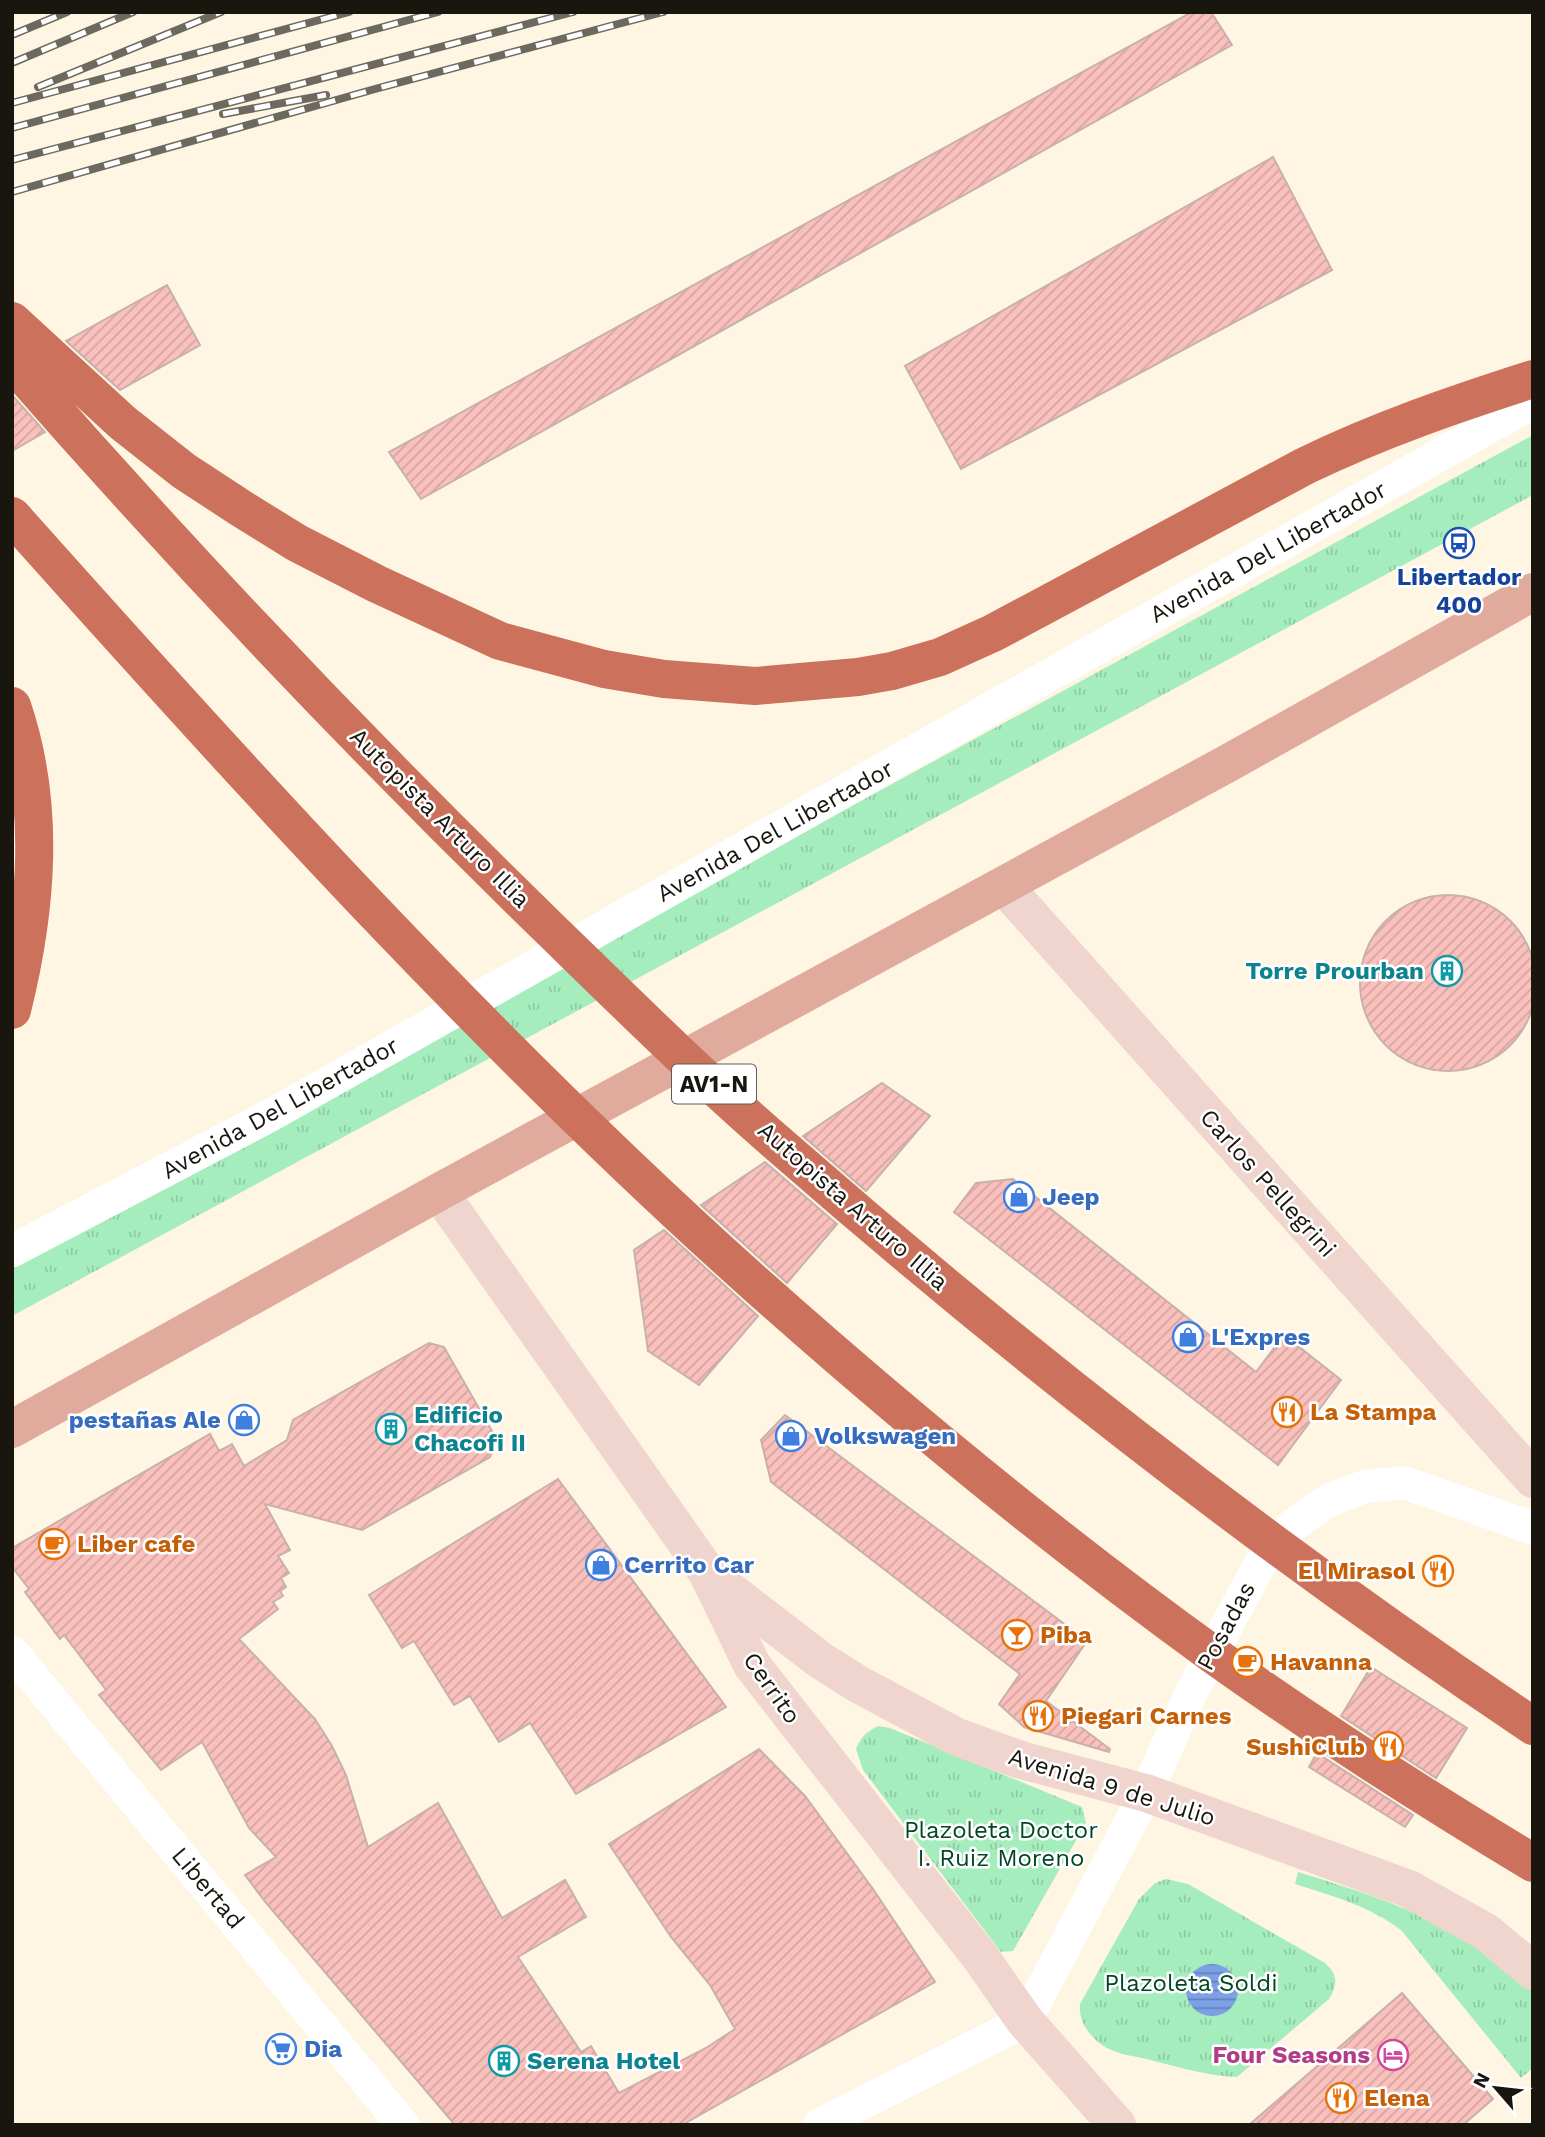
<svg xmlns="http://www.w3.org/2000/svg" width="1545" height="2137" viewBox="0 0 1545 2137" font-family="'Work Sans',sans-serif">
<style>
.grass{fill:url(#grass-tufts)}
.water{fill:url(#water-rules)}
.building{fill:url(#building-hatch);stroke:#c8b0ae;stroke-width:2}
.lines{fill:none;stroke-linecap:round;stroke-linejoin:round}
.street{stroke:#fff;stroke-width:33}
.secondary{stroke:#f0d4ce;stroke-width:38}
.primary{stroke:#e0aa9d;stroke-width:38}
.highway{stroke:#cc715b;stroke-width:38}
.rail-casing{stroke:#6d695e;stroke-width:8}
.rail{stroke:#fff;stroke-width:5;stroke-dasharray:16;stroke-linecap:butt}
.labels{text-anchor:middle;dominant-baseline:central;stroke-width:5;stroke-linejoin:round;paint-order:stroke}
.shield{fill:#fff;stroke:#5d5c57;stroke-width:2}
.shield-label{font-size:23px;font-weight:bold;fill:#18160f}
.street-label{font-size:24px;fill:#18160f;stroke:#fff}
.transit-label{font-size:24px;font-weight:bold;fill:#164399;stroke:#fff}
.culture-label{font-size:24px;font-weight:bold;fill:#0d838f;stroke:#fff;text-anchor:start}
.shop-label{font-size:24px;font-weight:bold;fill:#366cbe;stroke:#fff;text-anchor:start}
.food-label{font-size:24px;font-weight:bold;fill:#c56008;stroke:#fff;text-anchor:start}
.park-label{font-size:24px;fill:#024626;stroke:#fff}
.hotel-label{font-size:24px;font-weight:bold;fill:#b23c85;stroke:#fff;text-anchor:end}
</style>
<defs>
<pattern id="grass-tufts" width="24" height="20" patternUnits="userSpaceOnUse" patternTransform="scale(1.75)"><rect width="24" height="20" fill="#a6edbe"/><path d="M3 7l-1-3M5 7V3M7 7l1-3M15 17l-1-3M17 17v-4M19 17l1-3" fill="none" stroke="#8ecaa2"/></pattern>
<pattern id="water-rules" width="6" height="5" patternUnits="userSpaceOnUse" patternTransform="scale(1.75)"><rect width="6" height="5" fill="#7ca1e6"/><path d="M0 2.5h6" fill="none" stroke="#6582b9"/></pattern>
<pattern id="building-hatch" width="6" height="6" patternUnits="userSpaceOnUse" patternTransform="scale(1.75)"><rect width="6" height="6" fill="#f9c0bc"/><path d="M-1 1l2-2M0 6l6-6M5 7l2-2" fill="none" stroke="#d5a4a0"/></pattern>
</defs>
<rect width="100%" height="100%" fill="#fef6e3"/>
<!-- grass -->
<g class="grass">
<path d="M1533,435V495L12,1316V1263Z"/>
<path d="M878,1726L890,1728L1082,1807L1086,1823L1013,1951L1001,1952L863,1770L856,1749C861,1737 866,1732 878,1726Z"/>
<path d="M1298,1872C1363,1892 1430,1913 1487,1952C1503,1963 1518,1978 1533,1990V2068L1521,2078L1401,1930C1369,1906 1333,1896 1295,1884Z"/>
<path d="M1166,1879L1188,1884L1325,1963C1338,1975 1338,1984 1329,1999L1237,2077C1207,2076 1179,2067 1150,2060C1136,2056 1120,2055 1107,2048C1091,2039 1078,2022 1080,2004L1139,1899L1155,1883Z"/>
</g>
<!-- water -->
<circle class="water" cx="1212" cy="1990" r="26"/>
<!-- building -->
<g class="building">
<path d="M1192,12H1211L1232,45L421,499L389,452Z"/>
<path d="M1273,157L1332,270L961,469L905,366Z"/>
<path d="M167,285L200,345L120,390L66,341Z"/>
<path d="M12,395L45,432L12,451Z"/>
<circle cx="1448" cy="983" r="88"/>
<path d="M882,1083L930,1116L866,1191L803,1136Z"/>
<path d="M765,1162L837,1224L787,1283L701,1205Z"/>
<path d="M1013,1179L1256,1372L1284,1335L1341,1380L1278,1465L954,1212L976,1183Z"/>
<path d="M664,1230L758,1316L699,1385L648,1351L634,1250Z"/>
<path d="M429,1343L444,1347L496,1438L490,1457L362,1530L265,1504L290,1550L278,1556L289,1573L281,1578L286,1587L280,1591L283,1596L273,1602L278,1609L239,1639L315,1719L332,1746L346,1775L368,1847L438,1803L502,1918L565,1880L586,1917L518,1957L581,2052L591,2046L619,2093L706,2048L735,2029L710,1985L671,1937L609,1844L759,1749L805,1796L873,1889L935,1982L682,2125H455L266,1903L245,1875L276,1857L249,1828L202,1742L161,1770L99,1695L106,1690L64,1635L60,1639L25,1592L29,1589L12,1567V1548L210,1434L219,1451L232,1444L244,1466L287,1440L293,1420Z"/>
<path d="M785,1415L1087,1641L1046,1701L1110,1749L1109,1752L1024,1727L999,1704L1020,1674L771,1482L761,1440Z"/>
<path d="M558,1479L726,1707L576,1794L530,1723L499,1742L470,1696L454,1705L414,1641L402,1648L369,1595Z"/>
<path d="M1371,1667L1467,1728L1436,1778L1341,1716Z"/>
<path d="M1317,1753L1413,1815L1405,1827L1309,1767Z"/>
<path d="M1402,1993L1493,2099L1463,2125H1249Z"/>
</g>
<g class="lines">
<!-- street -->
<g class="street">
<path d="M12,1251L271,1115L1533,402"/>
<path d="M12,1652L403,2125"/>
<path d="M819,2125L1025,2021L1146,1793L1192,1691L1260,1564L1293,1525L1329,1500L1366,1486L1405,1483L1533,1528"/>
</g>
<!-- secondary -->
<g class="secondary">
<path d="M1004,886L1533,1479"/>
<path d="M439,1192L707,1572L752,1665L981,1958L1025,2021L1117,2125"/>
<path d="M716,1580L820,1660L858,1684L957,1737L1021,1760L1146,1793L1409,1889L1486,1932L1533,1971"/>
</g>
<!-- primary -->
<path class="primary" d="M12,1429L439,1192L1232,761L1533,592"/>
<!-- highway -->
<g class="highway">
<path d="M12,321L123,423L184,471L239,507L297,543L377,584L500,641L604,669L664,679L755,686L858,677L892,671L940,657L993,633L1305,466C1379,430 1455,404 1533,379"/>
<path d="M12,362C184,559 364,748 551,930C627,1004 703,1079 783,1148C1021,1356 1270,1550 1533,1726"/>
<path d="M12,516C251,784 493,1050 761,1289C906,1418 1057,1542 1215,1656C1317,1729 1425,1798 1533,1863"/>
<path d="M12,706C46,805 37,910 12,1010"/>
</g>
<!-- rail casing -->
<g class="rail-casing">
<g id="rail">
<path d="M12,35L67,12"/>
<path d="M12,63L133,12"/>
<path d="M38,87L221,12"/>
<path d="M12,103L349,12"/>
<path d="M223,114L326,95"/>
<path d="M12,128L438,12"/>
<path d="M12,160L573,12"/>
<path d="M12,192L375,89L663,12"/>
</g>
</g>
<!-- rail -->
<use href="#rail" class="rail"/>
</g>
<!-- icons -->
<defs>
<g id="bus-ring" transform="scale(1.575)"><circle r="9.5" fill="#fff" stroke="#1a4fb4" stroke-width="1.5"/><path d="M-5-6H5V4H4V6H2V4H-2V6H-4V4H-5ZM-3.5-4V0h7V-4ZM-3.5 1.2v1.5H-2V1.2ZM2 1.2v1.5H3.5V1.2Z" fill="#1a4fb4"/></g>
<g id="building-ring" transform="scale(1.575)"><circle r="9.5" fill="#fff" stroke="#0f9aa8" stroke-width="1.5"/><path d="M-4-6H4V6H1V3H-1V6H-4ZM-2.5-4.3h1.7v1.8h-1.7ZM.8-4.3h1.7v1.8H.8ZM-2.5-1h1.7V.8h-1.7ZM.8-1h1.7V.8H.8Z" fill="#0f9aa8"/></g>
<g id="shop-ring" transform="scale(1.575)"><circle r="9.5" fill="#fff" stroke="#3f7fe0" stroke-width="1.5"/><path d="M-5-2.5h2.3a2.7 3.5 0 0 1 5.4 0H5L5.5 6h-11ZM-1.5-2.5h3a1.5 2.3 0 0 0-3 0Z" fill="#3f7fe0"/></g>
<g id="restaurant-ring" transform="scale(1.575)"><circle r="9.5" fill="#fff" stroke="#e8710a" stroke-width="1.5"/><path d="M-5-6h1v4h1v-4h1v4h1v-4h1v5L-1.5 .5V6h-2V.5L-5-1ZM5-6V6H3V1.5H1.5Q1.5-4 5-6Z" fill="#e8710a"/></g>
<g id="cafe-ring" transform="scale(1.575)"><circle r="9.5" fill="#fff" stroke="#e8710a" stroke-width="1.5"/><path d="M-5.5-4.5H6V0H3Q3 3.5 0 3.5H-2.5Q-5.5 3.5-5.5 0ZM3-3.2v2h1.7v-2ZM-6 4.5H4V6H-6Z" fill="#e8710a"/></g>
<g id="bar-ring" transform="scale(1.575)"><circle r="9.5" fill="#fff" stroke="#e8710a" stroke-width="1.5"/><path d="M-6-5H6L.8 .8V4.5H3.5V6h-7V4.5H-.8V.8Z" fill="#e8710a"/></g>
<g id="supermarket-ring" transform="scale(1.575)"><circle r="9.5" fill="#fff" stroke="#3f7fe0" stroke-width="1.5"/><path d="M-6-5.5h2.5l.6 2H6L4.5 2H-2.5L-4.4-4H-6ZM-1.5 3.2a1.3 1.3 0 1 0 .1 0ZM3 3.2a1.3 1.3 0 1 0 .1 0Z" fill="#3f7fe0"/></g>
<g id="hotel-ring" transform="scale(1.575)"><circle r="9.5" fill="#fff" stroke="#d1479c" stroke-width="1.5"/><path d="M-6-4.5h1.5V1H6V5H4.5V3h-9V5H-6ZM-4 0a1.8 1.8 0 1 1 3.6 0ZM.5 0V-2.5h3Q6-2.5 6 0Z" fill="#d1479c"/></g>
</defs>
<g fill-rule="evenodd">
<use href="#bus-ring" x="1459" y="543"/>
<use href="#building-ring" x="1447" y="971"/>
<use href="#shop-ring" x="1019" y="1197"/>
<use href="#shop-ring" x="1188" y="1337"/>
<use href="#restaurant-ring" x="1287" y="1412"/>
<use href="#shop-ring" x="244" y="1420"/>
<use href="#building-ring" x="391" y="1429"/>
<use href="#shop-ring" x="791" y="1436"/>
<use href="#cafe-ring" x="54" y="1544"/>
<use href="#shop-ring" x="601" y="1565"/>
<use href="#restaurant-ring" x="1438" y="1571"/>
<use href="#bar-ring" x="1017" y="1635"/>
<use href="#cafe-ring" x="1247" y="1662"/>
<use href="#restaurant-ring" x="1038" y="1716"/>
<use href="#restaurant-ring" x="1388" y="1747"/>
<use href="#supermarket-ring" x="281" y="2049"/>
<use href="#hotel-ring" x="1393" y="2055"/>
<use href="#building-ring" x="504" y="2061"/>
<use href="#restaurant-ring" x="1341" y="2098"/>
</g>
<g class="labels">
<!-- shield labels -->
<rect class="shield" x="672" y="1064.5" width="84" height="39" rx="5"/>
<g class="shield-label">
<text x="714" y="1084">AV1-N</text>
</g>
<!-- street labels -->
<g class="street-label">
<text transform="translate(1268 552) rotate(-29)">Avenida Del Libertador</text>
<text transform="translate(440 818) rotate(45)">Autopista Arturo Illia</text>
<text transform="translate(775 831) rotate(-29)">Avenida Del Libertador</text>
<text transform="translate(280 1108) rotate(-29)">Avenida Del Libertador</text>
<text transform="translate(1268 1183) rotate(48)">Carlos Pellegrini</text>
<text transform="translate(853 1206) rotate(41)">Autopista Arturo Illia</text>
<text transform="translate(1226 1626) rotate(-62)">Posadas</text>
<text transform="translate(772 1688) rotate(55)">Cerrito</text>
<text transform="translate(1112 1787) rotate(17)">Avenida 9 de Julio</text>
<text transform="translate(208 1888) rotate(50)">Libertad</text>
</g>
<!-- transit labels -->
<g class="transit-label">
<text x="1459" y="577">Libertador<tspan x="1459" dy="28">400</tspan></text>
</g>
<!-- culture labels -->
<g class="culture-label">
<text x="1424" y="971" text-anchor="end">Torre Prourban</text>
<text x="414" y="1415">Edificio<tspan x="414" dy="28">Chacofi II</tspan></text>
<text x="527" y="2061">Serena Hotel</text>
</g>
<!-- shop labels -->
<g class="shop-label">
<text x="1042" y="1197">Jeep</text>
<text x="1211" y="1337">L'Expres</text>
<text x="221" y="1420" text-anchor="end">pestañas Ale</text>
<text x="814" y="1436">Volkswagen</text>
<text x="624" y="1565">Cerrito Car</text>
<text x="304" y="2049">Dia</text>
</g>
<!-- food labels -->
<g class="food-label">
<text x="1310" y="1412">La Stampa</text>
<text x="77" y="1544">Liber cafe</text>
<text x="1415" y="1571" text-anchor="end">El Mirasol</text>
<text x="1040" y="1635">Piba</text>
<text x="1270" y="1662">Havanna</text>
<text x="1061" y="1716">Piegari Carnes</text>
<text x="1365" y="1747" text-anchor="end">SushiClub</text>
<text x="1364" y="2098">Elena</text>
</g>
<!-- park labels -->
<g class="park-label">
<text x="1001" y="1830">Plazoleta Doctor<tspan x="1001" dy="28">I. Ruiz Moreno</tspan></text>
<text x="1191" y="1983">Plazoleta Soldi</text>
</g>
<!-- hotel labels -->
<g class="hotel-label">
<text x="1370" y="2055">Four Seasons</text>
</g>
</g>
<!-- border -->
<rect width="1545" height="2137" fill="none" stroke="#18160f" stroke-width="28"/>
<!-- north arrow -->
<g transform="translate(1496 2088) rotate(298)" stroke="#ffffff" stroke-width="5" paint-order="stroke">
<path d="M0-5L12 26L0 18L-12 26Z" fill="#18160f"/>
<text y="-10" font-size="19" font-weight="bold" text-anchor="middle" fill="#18160f">N</text>
</g>
</svg>
